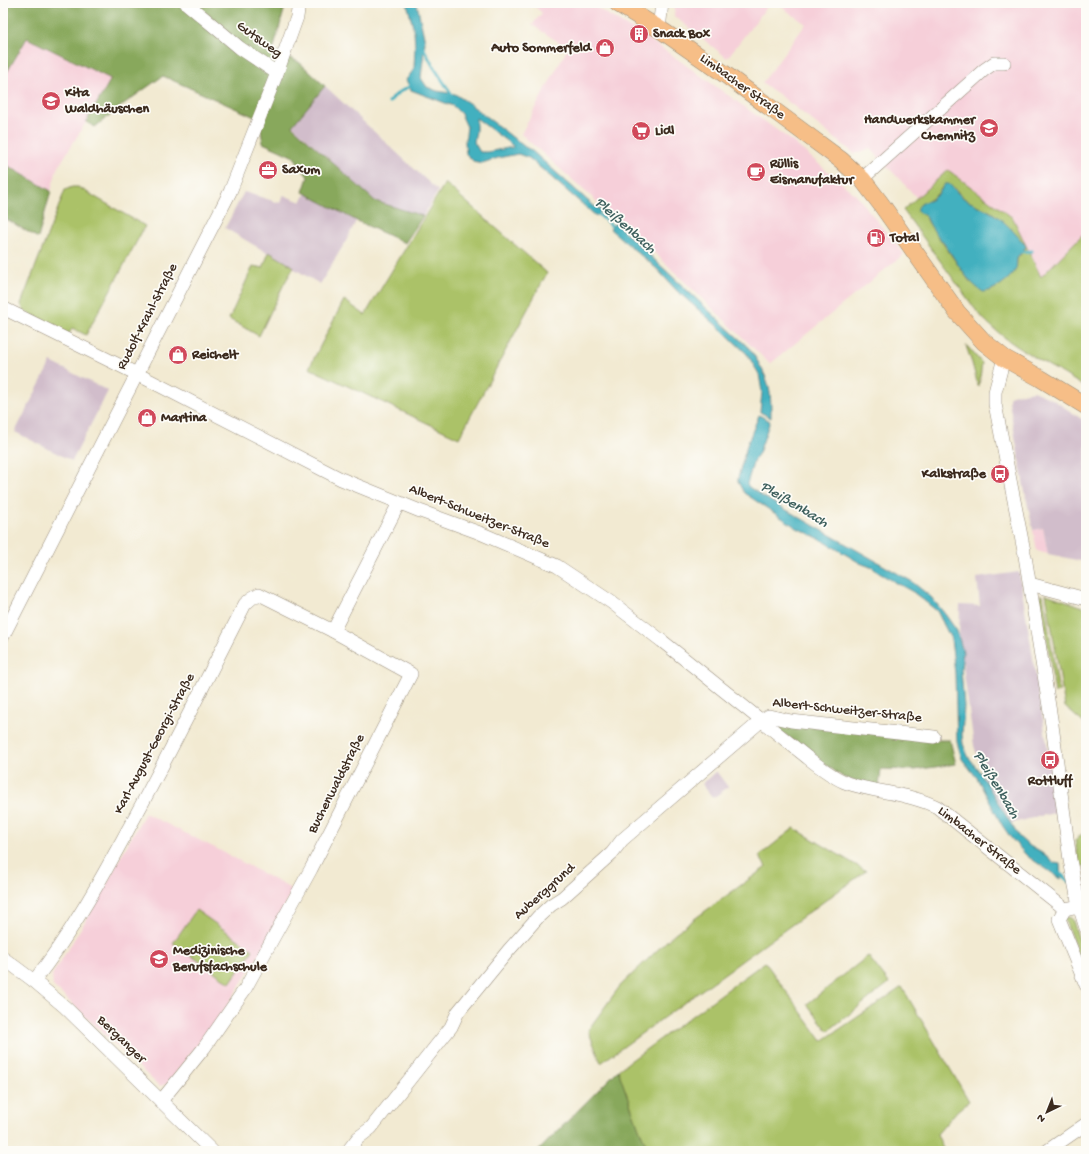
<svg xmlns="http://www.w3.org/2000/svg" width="1089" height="1154" viewBox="0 0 1089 1154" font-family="'Gochi Hand',sans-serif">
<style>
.built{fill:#f6cfd9}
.industrial{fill:#d1bdcb}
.green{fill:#abc267;stroke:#737642;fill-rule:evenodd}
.forest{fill:#88a85c;stroke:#62693d}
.water{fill:#42b0bf;stroke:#3e6d6e;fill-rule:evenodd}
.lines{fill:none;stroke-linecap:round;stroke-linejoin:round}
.stream{stroke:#42b0bf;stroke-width:3}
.minor-casing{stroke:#968a78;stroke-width:14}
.major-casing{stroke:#968a78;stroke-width:18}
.minor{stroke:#fff;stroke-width:13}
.major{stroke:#f6be87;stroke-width:17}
.labels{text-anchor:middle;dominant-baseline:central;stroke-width:3.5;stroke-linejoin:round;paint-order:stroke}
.poi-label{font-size:14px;font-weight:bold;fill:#3b2a1e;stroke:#fdfcf7;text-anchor:start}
.street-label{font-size:14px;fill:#3b2a1e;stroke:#fdfcf7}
.water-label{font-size:15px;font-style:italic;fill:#3e605e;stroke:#fdfcf7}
</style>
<rect width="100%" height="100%" fill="#fdfcf7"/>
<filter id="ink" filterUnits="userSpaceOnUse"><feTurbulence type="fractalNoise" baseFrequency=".025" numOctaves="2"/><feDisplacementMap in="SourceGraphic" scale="8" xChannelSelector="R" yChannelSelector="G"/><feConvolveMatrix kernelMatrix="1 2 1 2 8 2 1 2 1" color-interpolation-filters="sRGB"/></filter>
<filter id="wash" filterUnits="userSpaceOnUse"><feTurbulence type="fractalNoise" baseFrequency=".012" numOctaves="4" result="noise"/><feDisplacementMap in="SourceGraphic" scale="16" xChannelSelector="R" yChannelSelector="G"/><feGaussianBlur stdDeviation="0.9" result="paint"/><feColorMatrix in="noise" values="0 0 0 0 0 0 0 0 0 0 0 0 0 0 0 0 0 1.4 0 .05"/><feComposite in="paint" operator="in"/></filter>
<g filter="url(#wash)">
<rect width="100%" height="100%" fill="#f2ead2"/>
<!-- built -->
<g class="built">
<path d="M531,3H589L659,46L788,138L856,195L904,254L770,364L659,257L521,134L568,48L532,25L542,13Z"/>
<path d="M675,3H770L727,58L674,16Z"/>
<path d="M776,3H1086V231L1041,277L1013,218L948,170L917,198L870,148L855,154L777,93L762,83L806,24Z"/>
<path d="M27,38L111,79L86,122L57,169L51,191L3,163V79Z"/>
<path d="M1043,528L1048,554L1037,551L1033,530Z"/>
<path d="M145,813L227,854L293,890L266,944L225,1009L167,1084L159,1086L53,986L52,975L99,899L121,856Z"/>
</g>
<!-- industrial -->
<g class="industrial">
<path d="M325,86L438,191L423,216L375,201L292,125Z"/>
<path d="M244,192L280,203L283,195L301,202L306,193L356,221L346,241L320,284L225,228Z"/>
<path d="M51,362L108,391L72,461L15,432Z"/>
<path d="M1033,391L1052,399L1086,422V562L1048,554L1043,528L1033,530L1024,487L1009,402V398L1012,395Z"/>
<path d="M1019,572L1058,812L1012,823L985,779L974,746L959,637L960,605L980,606L977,578Z"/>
<path d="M716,771L728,787L713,798L702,784Z"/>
</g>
<!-- green -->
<g class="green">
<path d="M948,170L1013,218L1041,277L1086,231V388C1075,381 1063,373 1051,367C1022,350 1002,339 978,313L903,210ZM943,186L955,188C966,205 980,204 994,214C1006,223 1016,234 1026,246L1025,249L1017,259C1017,262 1017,265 1016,268C1012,278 998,286 990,291L970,282L928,222L926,217L924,215L921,204C931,200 937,196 943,186Z"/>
<path d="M445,183L547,273L459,438L309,368L344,300L365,315Z"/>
<path d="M72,187H78L145,226L86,335L72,328L69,334L24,311L21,304L65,190Z"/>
<path d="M269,252L294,267L284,284L259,336L229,319L253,266L263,268Z"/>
<path d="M966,346H967L982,363L979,386H978L972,363Z"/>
<path d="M1046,594L1086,608V725L1065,707Z"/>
<path d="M1040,595H1043L1059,692L1055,693Z"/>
<path d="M794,828L866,871L601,1063L588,1030L620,986L675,933L766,867L759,856Z"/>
<path d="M1086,833V866H1079L1075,840L1082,834Z"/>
<path d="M196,910L253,950L230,983L173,943Z"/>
<path d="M1067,917L1070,918L1073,921L1078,937L1086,954V975L1064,918Z"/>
<path d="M868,956L889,983L828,1031L807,1004Z"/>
<path d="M765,962L822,1041L902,987L969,1101L957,1111L937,1134L944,1151H649L639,1129L618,1070Z"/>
</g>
<!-- forest -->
<g class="forest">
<path d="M8,3H286L273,51L299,62L325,86L292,126L375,201L423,216L405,243L357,221L303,192L308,177L294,157L263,143L259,119L163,76L125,103L95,127L86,122L111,79L27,38L3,79V12Z"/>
<path d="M3,163L51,191L38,238L3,217Z"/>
<path d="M782,723L933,740H950L956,764L914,770L881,769L879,787L844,778L776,728Z"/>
<path d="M618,1070L639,1129L649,1151H538Z"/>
</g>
<!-- water -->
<g class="water">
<path d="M407,3H416L417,4L425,42L421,78L427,87L437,91L455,94L470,104L525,147L531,150L595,207L602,210L596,216L529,158L518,154L498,158L482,163L473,161L466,154L465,142L467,127L461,114L453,106L411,90L406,80L414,69L415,47L414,31ZM476,118L513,146V147L487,152H480L474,142L476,131Z"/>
<path d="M945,184H949C954,188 957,193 962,197C971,204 983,207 992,213C1005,221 1016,234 1026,246C1024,251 1018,254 1017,259C1016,262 1017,265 1016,269C1012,278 993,292 983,292C966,281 957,262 946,246C939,237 931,229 927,218C925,214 916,214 918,208C920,202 927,202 931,200C933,198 936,196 938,194C941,191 942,187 945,184Z"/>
<path d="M615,223L749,348C758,361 768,377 770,393C771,401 771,410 771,418L760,412L762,392L759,374L747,354L723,331L677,291L657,269L610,229Z"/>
<path d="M759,415L770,421L759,453L754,460L747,484L749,487L762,496L911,581L931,597L945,614L957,631L963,652L961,669L964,706L962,735L963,744L968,756L981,774L1019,837L1028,845L1042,853L1054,863L1060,864L1061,879L1027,856L1011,838L1002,825L977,778L962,759L957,742L955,674L951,639L937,611L913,592L879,573L873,568L860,563L820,539L797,528L744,493L738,482V478L747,445Z"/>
</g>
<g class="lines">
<!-- stream -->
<g class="stream">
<path d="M423,47L433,66L452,95"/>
<path d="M389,102C396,93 402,90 413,85"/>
<path d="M596,212L614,228"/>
<path d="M1020,252L1032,251"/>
<path d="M1058,872L1070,882"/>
<path d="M1080,889L1086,894"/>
</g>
</g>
</g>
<g filter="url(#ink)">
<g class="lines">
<!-- minor casing -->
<g class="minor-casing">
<g id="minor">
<path d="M186,3L240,48L277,73"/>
<path d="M659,29L662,3"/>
<path d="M862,179L984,70L994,63H1004"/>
<path d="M3,308L137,374L341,479L420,511L480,533L557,566L611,602L662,641L808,758C820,767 833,778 847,783C877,793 909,793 937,807L1065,909L1079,906"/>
<path d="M1004,358L995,392V404L1024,551"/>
<path d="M1025,556L1052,725L1070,860L1079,906L1086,928"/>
<path d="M1030,584L1086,599"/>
<path d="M3,636L230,192L277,73L297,17L299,3"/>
<path d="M1065,909L1059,919L1086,985"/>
<path d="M3,958L34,981L65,1007L212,1151"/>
<path d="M34,981C72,933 101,879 130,826C170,753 207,678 245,604L252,598L259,594L333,631"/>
<path d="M161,1101L204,1048L245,989L311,869L411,674L333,631L399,503"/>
<path d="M348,1151L358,1138L371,1128L451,1027L458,1012L508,951L538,917L551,905L562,898L612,853L622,840L762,720L769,716L791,721L934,737"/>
<path d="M1047,1151L1086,1124"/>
</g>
</g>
<!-- major casing -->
<g class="major-casing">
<path id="major" d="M617,3L664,32L726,75L841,160L862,179L881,204L957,312L984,342L1004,358L1040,378L1086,406"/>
</g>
<!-- minor -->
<use href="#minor" class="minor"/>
<!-- major -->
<use href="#major" class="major"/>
</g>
</g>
<!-- icons -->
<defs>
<g id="building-disc" transform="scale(1)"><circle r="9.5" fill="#d1495b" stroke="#fdfcf7"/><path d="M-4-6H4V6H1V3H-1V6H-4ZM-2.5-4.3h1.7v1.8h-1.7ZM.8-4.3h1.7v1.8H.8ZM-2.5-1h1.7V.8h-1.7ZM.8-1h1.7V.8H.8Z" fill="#fff"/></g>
<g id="shop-disc" transform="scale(1)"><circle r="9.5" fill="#d1495b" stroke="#fdfcf7"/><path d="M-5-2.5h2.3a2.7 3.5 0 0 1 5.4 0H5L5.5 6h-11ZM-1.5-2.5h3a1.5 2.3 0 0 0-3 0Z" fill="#fff"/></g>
<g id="school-disc" transform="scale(1)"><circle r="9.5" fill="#d1495b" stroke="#fdfcf7"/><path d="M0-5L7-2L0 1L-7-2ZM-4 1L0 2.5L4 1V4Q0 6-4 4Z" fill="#fff"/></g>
<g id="university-disc" transform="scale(1)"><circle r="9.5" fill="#d1495b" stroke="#fdfcf7"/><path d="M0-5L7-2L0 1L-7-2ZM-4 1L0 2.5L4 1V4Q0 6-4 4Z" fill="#fff"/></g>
<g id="supermarket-disc" transform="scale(1)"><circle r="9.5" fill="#d1495b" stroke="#fdfcf7"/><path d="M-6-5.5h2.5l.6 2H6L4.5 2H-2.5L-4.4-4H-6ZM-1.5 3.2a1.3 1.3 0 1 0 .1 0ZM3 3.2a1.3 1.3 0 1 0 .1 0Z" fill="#fff"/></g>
<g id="office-disc" transform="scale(1)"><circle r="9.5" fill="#d1495b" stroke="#fdfcf7"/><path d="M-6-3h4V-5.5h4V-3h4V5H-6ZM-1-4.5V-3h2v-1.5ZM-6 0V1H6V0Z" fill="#fff"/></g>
<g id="cafe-disc" transform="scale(1)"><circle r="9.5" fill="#d1495b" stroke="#fdfcf7"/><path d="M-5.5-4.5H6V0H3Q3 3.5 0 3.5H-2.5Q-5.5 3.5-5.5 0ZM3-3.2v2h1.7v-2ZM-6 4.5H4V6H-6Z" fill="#fff"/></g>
<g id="fuel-disc" transform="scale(1)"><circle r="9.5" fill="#d1495b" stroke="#fdfcf7"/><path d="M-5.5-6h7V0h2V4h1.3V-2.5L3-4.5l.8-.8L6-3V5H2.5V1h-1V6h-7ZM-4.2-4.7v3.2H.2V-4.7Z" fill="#fff"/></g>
<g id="bus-disc" transform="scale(1)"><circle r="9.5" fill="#d1495b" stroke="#fdfcf7"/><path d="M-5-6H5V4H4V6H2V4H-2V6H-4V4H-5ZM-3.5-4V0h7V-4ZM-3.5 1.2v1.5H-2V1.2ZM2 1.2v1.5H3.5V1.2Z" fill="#fff"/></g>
</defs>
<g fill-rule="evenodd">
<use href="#building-disc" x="639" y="34"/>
<use href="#shop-disc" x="605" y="48"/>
<use href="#school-disc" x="51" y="101"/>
<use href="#university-disc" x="989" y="128"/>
<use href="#supermarket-disc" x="641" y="131"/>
<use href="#office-disc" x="268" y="170"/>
<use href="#cafe-disc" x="756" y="172"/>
<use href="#fuel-disc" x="876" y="238"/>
<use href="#shop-disc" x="178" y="355"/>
<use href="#shop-disc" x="147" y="418"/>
<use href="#bus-disc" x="1000" y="474"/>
<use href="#bus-disc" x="1050" y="760"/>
<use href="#university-disc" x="159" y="959"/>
</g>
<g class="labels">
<!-- poi labels -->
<g class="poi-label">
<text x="653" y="34">Snack Box</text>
<text x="591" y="48" text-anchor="end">Auto Sommerfeld</text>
<text x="65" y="93">Kita<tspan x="65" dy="16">Waldhäuschen</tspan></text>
<text x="975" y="120" text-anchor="end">Handwerkskammer<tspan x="975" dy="16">Chemnitz</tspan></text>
<text x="655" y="131">Lidl</text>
<text x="770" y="164">Rüllis<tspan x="770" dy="16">Eismanufaktur</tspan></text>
<text x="282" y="170">Saxum</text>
<text x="890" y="238">Total</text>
<text x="192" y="355">Reichelt</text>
<text x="161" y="418">Martina</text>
<text x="986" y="474" text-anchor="end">Kalkstraße</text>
<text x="1050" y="781" text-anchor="middle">Rottluff</text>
<text x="173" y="951">Medizinische<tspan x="173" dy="16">Berufsfachschule</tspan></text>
</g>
<!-- street labels -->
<g class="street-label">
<text transform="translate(259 40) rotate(36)">Gutsweg</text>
<text transform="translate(742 87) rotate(36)">Limbacher Straße</text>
<text transform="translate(148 317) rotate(-63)">Rudolf-Krahl-Straße</text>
<text transform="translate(479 517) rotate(22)">Albert-Schweitzer-Straße</text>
<text transform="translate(847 711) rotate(6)">Albert-Schweitzer-Straße</text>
<text transform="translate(155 744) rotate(-62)">Karl-August-Georgi-Straße</text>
<text transform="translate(337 784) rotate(-63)">Buchenwaldstraße</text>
<text transform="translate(979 841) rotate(38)">Limbacher Straße</text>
<text transform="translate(545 892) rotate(-42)">Auberggrund</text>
<text transform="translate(121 1040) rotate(44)">Berganger</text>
</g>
<!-- water labels -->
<g class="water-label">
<text transform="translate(625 226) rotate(42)">Pleißenbach</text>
<text transform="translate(794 505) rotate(31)">Pleißenbach</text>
<text transform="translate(996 785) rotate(59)">Pleißenbach</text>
</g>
</g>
<!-- margin -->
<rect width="1089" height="1154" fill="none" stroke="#fdfcf7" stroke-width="16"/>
<!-- north arrow -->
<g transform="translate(1047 1112) rotate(223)" stroke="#fdfcf7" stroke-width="3" paint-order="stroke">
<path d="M0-3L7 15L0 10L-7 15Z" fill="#3b2a1e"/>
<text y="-6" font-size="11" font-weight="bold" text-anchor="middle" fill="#3b2a1e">N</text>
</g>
</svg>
